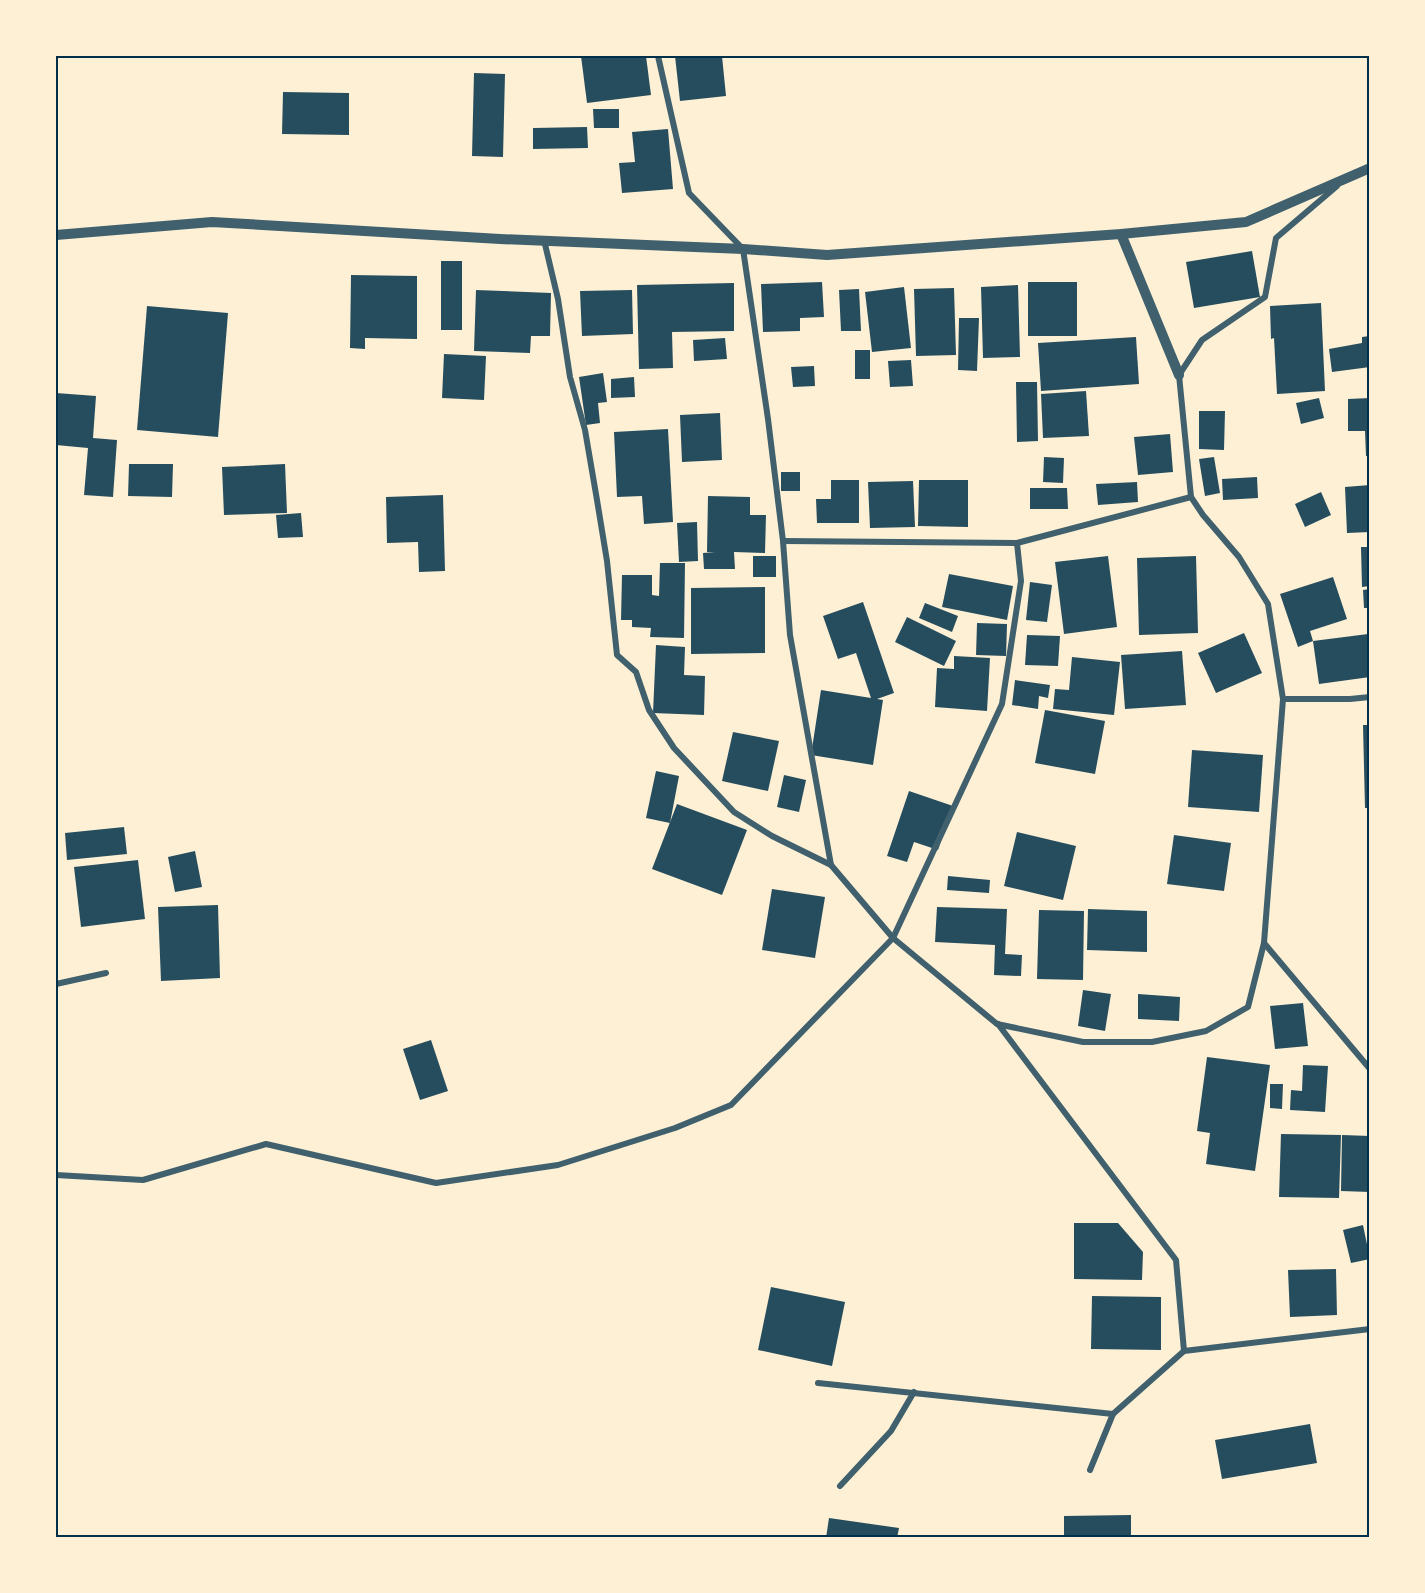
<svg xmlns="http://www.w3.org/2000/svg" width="1425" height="1593" viewBox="0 0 1425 1593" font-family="'IBM Plex Sans',sans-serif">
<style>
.building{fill:#264d5e}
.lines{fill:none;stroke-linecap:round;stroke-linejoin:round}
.minor{stroke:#3f606c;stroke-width:6}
.tertiary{stroke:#3f606c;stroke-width:10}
.neatline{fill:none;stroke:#003049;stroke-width:2}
</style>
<rect width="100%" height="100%" fill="#fdf0d5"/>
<!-- building -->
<g class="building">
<path d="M581,56H646L651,95L587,103Z"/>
<path d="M675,56H722L726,96L680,101Z"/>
<path d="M474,73L505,74L503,157L472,156Z"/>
<path d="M283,92L349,93V135L282,134Z"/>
<path d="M593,109H619V128H594Z"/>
<path d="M587,127L588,148L533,149V128Z"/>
<path d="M668,129L673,189L622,193L619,163L635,162L632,132Z"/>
<path d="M1252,251L1260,297L1194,308L1186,262Z"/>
<rect x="441" y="261" width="21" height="69"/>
<path d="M351,275L417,276V339L365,338V349L350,348Z"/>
<path d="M822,282L824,317L800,318V331L763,332L761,284Z"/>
<rect x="1028" y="282" width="49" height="54"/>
<path d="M734,283V331L672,332L673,368L639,369L637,285Z"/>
<path d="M1018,285L1020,357L983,358L981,287Z"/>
<path d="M904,287L911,348L872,352L865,292Z"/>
<path d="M954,288L956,355L916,356L914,289Z"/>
<path d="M859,289L861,331H841L839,290Z"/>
<path d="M476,290L551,293L550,336H531L530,353L474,351Z"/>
<path d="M632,290L633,334L582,336L580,291Z"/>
<path d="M1321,303L1325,391L1277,394L1274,338L1271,339L1270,306Z"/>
<path d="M147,306L228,313L218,437L137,430Z"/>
<path d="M959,318H979L977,371L958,370Z"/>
<path d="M1370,336V367L1332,372L1329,349L1362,343V337Z"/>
<path d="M1136,337L1139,384L1041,391L1038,343Z"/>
<path d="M725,338L727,359L694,361L693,340Z"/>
<rect x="855" y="350" width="15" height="29"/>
<path d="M444,354L486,356L484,400L442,398Z"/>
<path d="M911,360L913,386L890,387L888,361Z"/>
<path d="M814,366L815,386L793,387L791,367Z"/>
<path d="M603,373L607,402L598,403L600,423L586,425L579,377Z"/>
<path d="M634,377L635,397L611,398V379Z"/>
<path d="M1016,382H1037L1038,441L1017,442Z"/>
<path d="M1086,391L1089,436L1043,438L1041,394Z"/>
<path d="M56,393L96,396L93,438L117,440L113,497L84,495L88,448L56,445Z"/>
<path d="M1319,398L1324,418L1301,424L1296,403Z"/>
<path d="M1370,398V456H1366L1365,431H1348V399Z"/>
<path d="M1199,411H1225L1224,450L1199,449Z"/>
<path d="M720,413L722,460L682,462L680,415Z"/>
<path d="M668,429L673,522L644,524L642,496L617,497L614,432Z"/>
<path d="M1170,434L1173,472L1138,475L1134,437Z"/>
<path d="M1044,457L1064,458L1063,483L1043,482Z"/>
<path d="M1214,457L1220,493L1205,496L1199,459Z"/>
<path d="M129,464H173L172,497L128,496Z"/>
<path d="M285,464L287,513L224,515L222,467Z"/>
<rect x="781" y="472" width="19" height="19"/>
<path d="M1257,477L1258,498L1223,500L1222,479Z"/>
<path d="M831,480H859V523H817L816,499H831Z"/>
<path d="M919,480H968V527L918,526Z"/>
<path d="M913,481L915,527L870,528L868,482Z"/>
<path d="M1137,482L1138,502L1098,505L1096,484Z"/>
<path d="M1370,485V532L1347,533L1345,487Z"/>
<path d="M1030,488H1067L1068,509H1030Z"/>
<path d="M1321,492L1331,515L1305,527L1295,504Z"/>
<path d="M443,495L445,571L419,572L418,542L387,543L386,497Z"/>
<path d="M708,496L750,497V515H766L765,553L734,552L735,569H704L703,553L715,552H707Z"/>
<path d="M301,513L303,537L278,538L276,515Z"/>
<path d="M697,522L698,561L679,562L677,523Z"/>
<path d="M1361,547H1370V586L1362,587Z"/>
<rect x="753" y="556" width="23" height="21"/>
<path d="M1108,556L1117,627L1064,634L1055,562Z"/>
<path d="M1196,556L1198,633L1139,635L1137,558Z"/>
<path d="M660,563H685L684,638L650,637L651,628L632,627V620H621L622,575H652V595L659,596Z"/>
<path d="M949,574L1013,586L1007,620L942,607Z"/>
<path d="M1333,577L1347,619L1310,631L1313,641L1298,647L1280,594Z"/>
<path d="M1030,582L1052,585L1047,622L1026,620Z"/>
<path d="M765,587V653L691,654V588Z"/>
<path d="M1370,589V608H1364L1363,590Z"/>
<path d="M863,602L894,693L877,699L883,700L873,765L811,755L821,690L871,698L856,653L838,659L823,616Z"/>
<path d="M925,603L958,616L952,632L919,618Z"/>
<path d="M907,617L956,641L944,666L895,642Z"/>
<path d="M977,623L1007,624L1006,656L976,655Z"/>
<path d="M1244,633L1262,673L1216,693L1198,653Z"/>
<path d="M1368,634L1370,677L1319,684L1313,641Z"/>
<path d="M1027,635L1060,636L1058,666L1025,665Z"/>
<path d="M656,645L685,647L684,675L705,676L704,715L653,713Z"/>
<path d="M1182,651L1186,705L1125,709L1121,655Z"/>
<path d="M954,656L990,658L987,711L935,707L937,668L954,669Z"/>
<path d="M1072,657L1120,662L1114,715L1053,709L1055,689L1069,690Z"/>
<path d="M1015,680L1050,685L1048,698L1039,696L1038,709L1012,705Z"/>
<path d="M1045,710L1105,721L1095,774L1035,763Z"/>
<path d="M1363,725H1370V808H1365Z"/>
<path d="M733,732L779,741L768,791L722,781Z"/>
<path d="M1192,750L1263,755L1259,812L1188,807Z"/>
<path d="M656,771L679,776L670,823L646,818Z"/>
<path d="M784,775L806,780L799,812L777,807Z"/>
<path d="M909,791L953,806L938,850L914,842L907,862L887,856Z"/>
<path d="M677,804L747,830L722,895L652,869Z"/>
<path d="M124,827L127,854L67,860L65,833Z"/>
<path d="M1017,832L1076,846L1063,900L1004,886Z"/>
<path d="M1174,835L1231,843L1224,891L1167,884Z"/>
<path d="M195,851L202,887L175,892L168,857Z"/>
<path d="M138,860L145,919L81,927L74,867Z"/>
<path d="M948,876L990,880L989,893L947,890Z"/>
<path d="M772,889L825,897L815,958L762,950Z"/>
<path d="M218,905L220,978L161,981L158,907Z"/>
<path d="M937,907L1007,909L1005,954L1022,955L1021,976L994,975L995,945L935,942Z"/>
<path d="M1088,909L1147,911V952L1087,950Z"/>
<path d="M1039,910L1084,911L1083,980L1037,979Z"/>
<path d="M1083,990L1111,994L1105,1031L1078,1026Z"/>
<path d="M1138,994L1180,997L1179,1021L1138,1019Z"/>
<path d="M1303,1003L1308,1046L1275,1049L1270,1006Z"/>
<path d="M431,1040L448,1091L420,1100L403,1049Z"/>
<path d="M1207,1057L1270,1065L1255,1171L1206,1164L1210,1133L1197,1131Z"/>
<path d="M1303,1065L1328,1066L1325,1112L1290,1110L1291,1090L1302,1091Z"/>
<path d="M1270,1084H1283L1282,1109L1270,1108Z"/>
<path d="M1281,1134L1341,1135L1339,1198L1279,1197Z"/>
<path d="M1342,1135L1370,1136V1192L1341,1191Z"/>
<path d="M1074,1223H1118L1143,1252L1142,1280L1074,1279Z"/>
<path d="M1363,1225L1370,1259L1351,1263L1343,1230Z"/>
<path d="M1336,1269L1337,1315L1290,1317L1288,1270Z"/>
<path d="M771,1287L845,1302L832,1366L758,1350Z"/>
<path d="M1092,1296L1161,1297V1350L1091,1349Z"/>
<path d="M1310,1424L1317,1463L1222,1479L1215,1440Z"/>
<path d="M1131,1515V1538H1064V1516Z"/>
<path d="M829,1518L899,1528L897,1538H826Z"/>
</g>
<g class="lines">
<!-- minor -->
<g class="minor">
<path d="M658,56L689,193L743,249L768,419L783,541L790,635L831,865L893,938L997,1024L1083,1042H1152L1206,1031L1248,1007L1264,943L1283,699L1268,604L1239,557L1203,515L1191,497L1179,375L1202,340L1265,297L1276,238L1337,186"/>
<path d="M544,240L558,299L570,377L585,430L597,500L607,561L617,655L636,672L649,710L674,748L734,812L772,836L831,865"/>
<path d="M783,541L1017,543L1191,497"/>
<path d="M1283,699H1350L1370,697"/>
<path d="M1264,943L1370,1069"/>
<path d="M56,984L106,973"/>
<path d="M998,1024L1176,1260L1184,1351L1370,1329"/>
<path d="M56,1175L143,1180L266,1144L436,1183L558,1165L675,1128L731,1105L893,938L1002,704L1021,581L1017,543"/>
<path d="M818,1383L1113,1414"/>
<path d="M1090,1470L1113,1414L1184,1351"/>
<path d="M840,1486L891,1431L914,1392"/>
</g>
<!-- tertiary -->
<g class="tertiary">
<path d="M1121,234L1179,375"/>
<path d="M56,235L212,222L500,239L743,249L827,255L1121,234L1246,222L1370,168"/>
</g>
</g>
<!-- border -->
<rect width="1425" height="1593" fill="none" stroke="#fdf0d5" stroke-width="114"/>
<rect x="57" y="57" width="1311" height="1479" class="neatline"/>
</svg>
